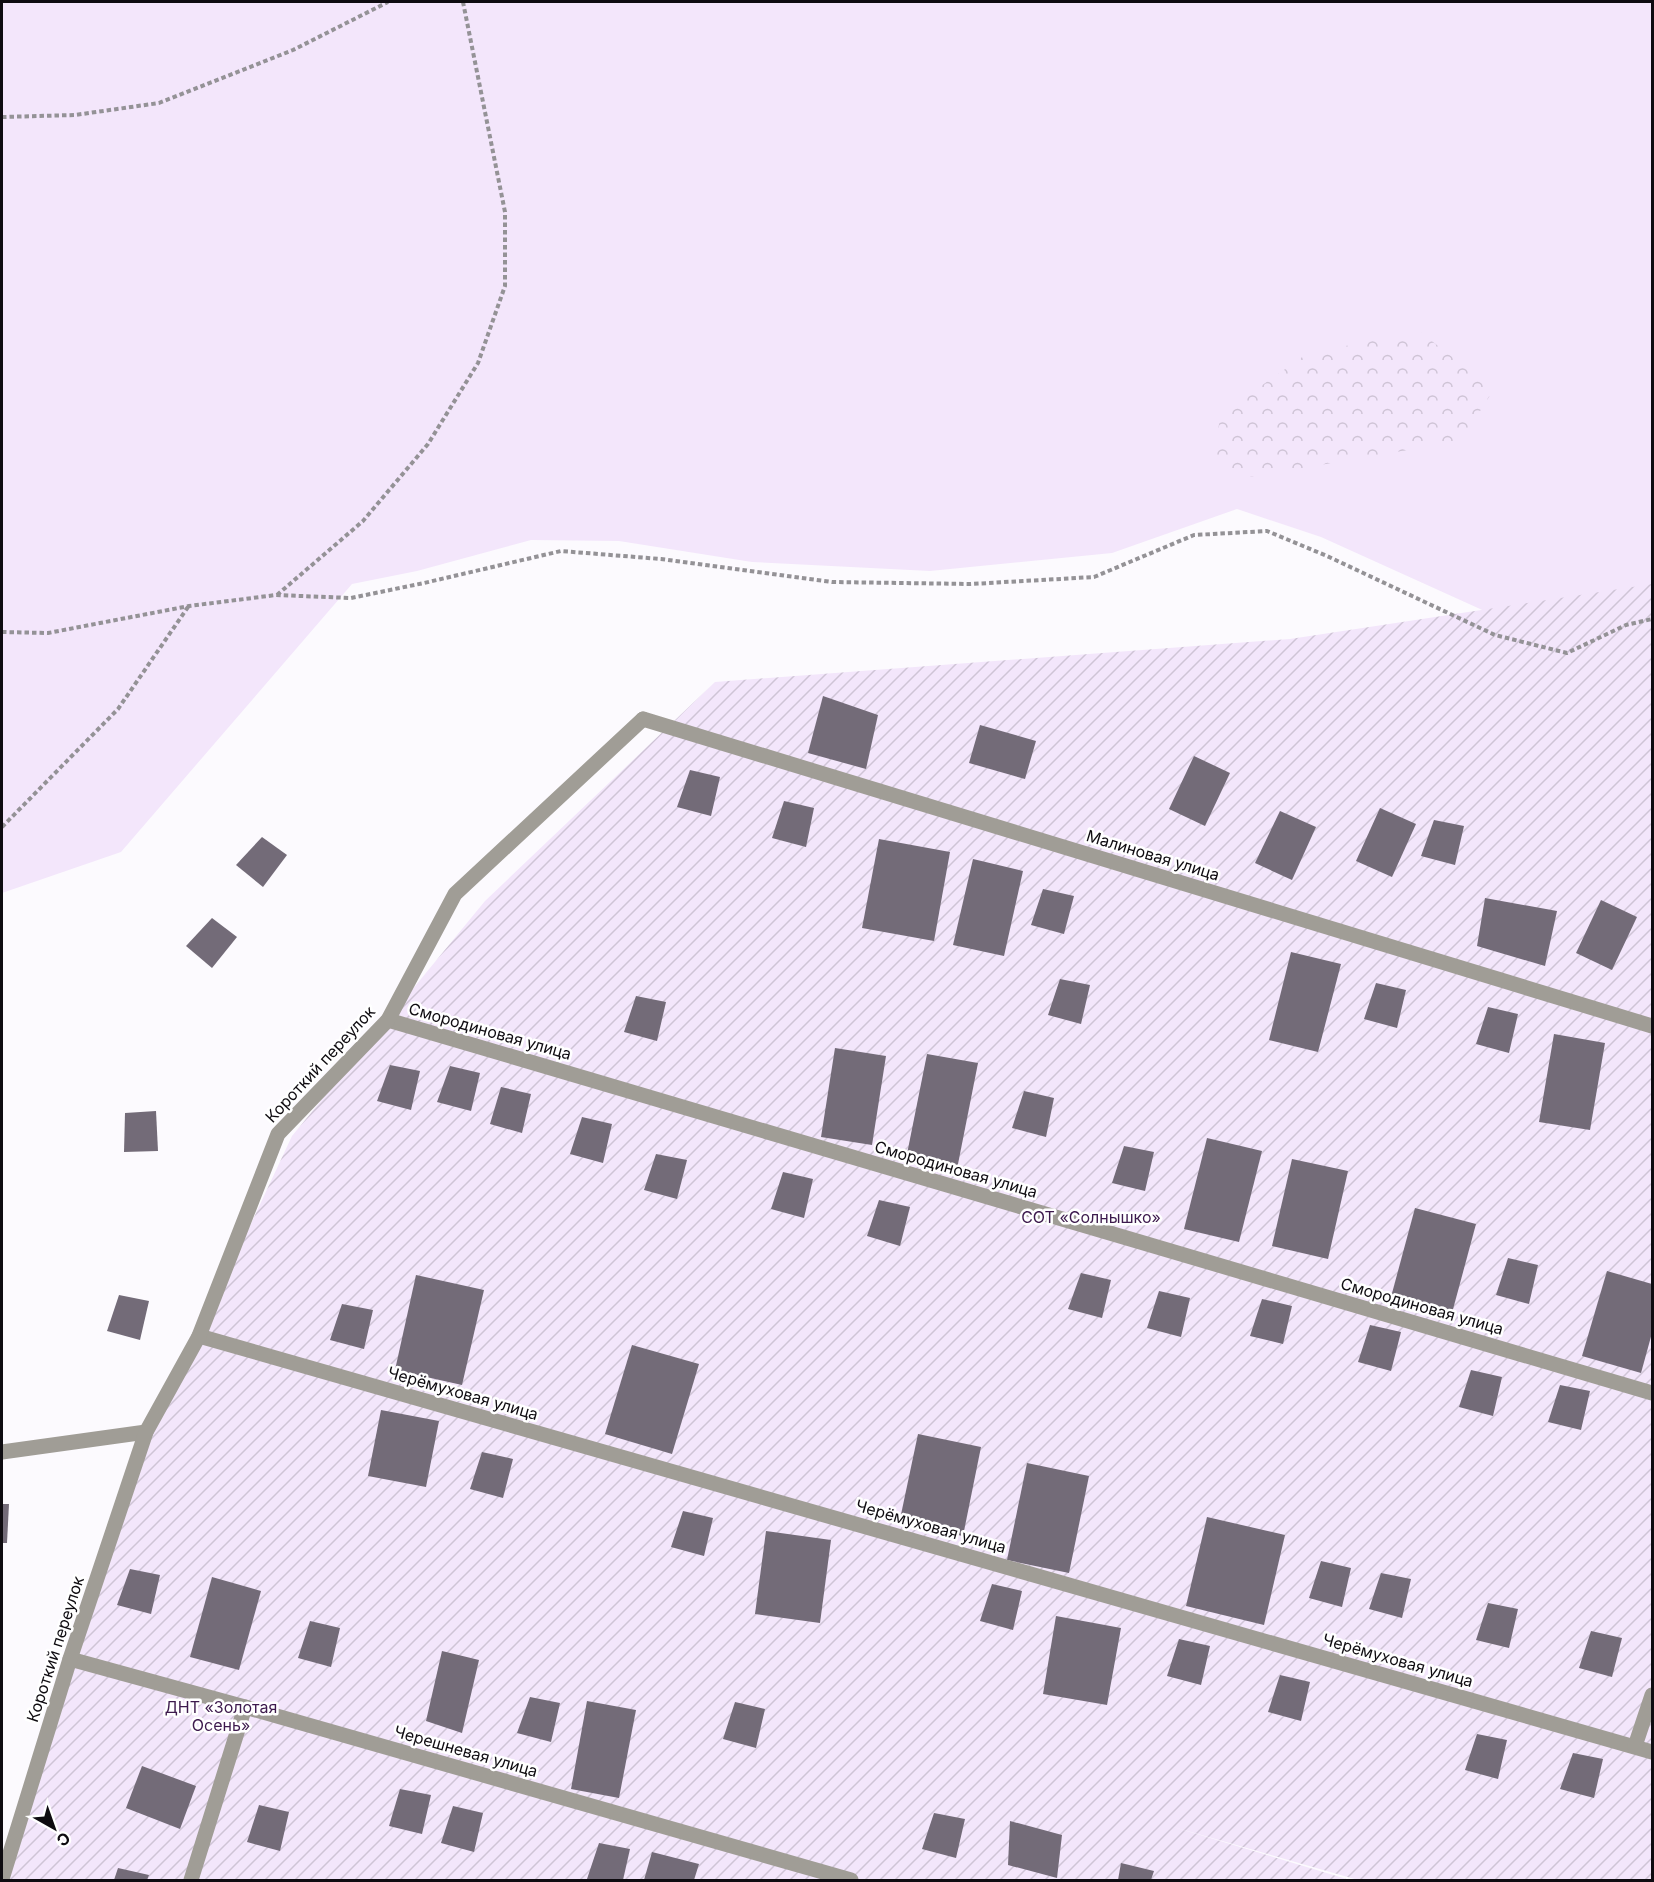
<svg xmlns="http://www.w3.org/2000/svg" width="1654" height="1882" viewBox="0 0 1654 1882" font-family="Inter,sans-serif">
<style>
.grass{fill:#f3e6fb}
.forest{fill:url(#forest-crowns)}
.garden{fill:url(#garden-furrows)}
.building{fill:#736b78}
.lines{fill:none;stroke-linecap:round;stroke-linejoin:round}
.path{stroke:#949296;stroke-width:4;stroke-dasharray:4.5 3;stroke-linecap:butt}
.lane{stroke:#a09d96;stroke-width:15}
.street{stroke:#a09d96;stroke-width:15}
.labels{text-anchor:middle;dominant-baseline:central;stroke-width:5;stroke-linejoin:round;paint-order:stroke}
.street-label{font-size:16px;fill:#0e0b10;stroke:#fff}
.park-label{font-size:16px;fill:#3d1a4d;stroke:#fff}
</style>
<defs>
<pattern id="forest-crowns" width="20" height="18" patternUnits="userSpaceOnUse" patternTransform="scale(1.5)"><rect width="20" height="18" fill="#f3e6fb"/><path d="M2 6a3 3 0 1 1 6 0M12 15a3 3 0 1 1 6 0" fill="none" stroke="#cfc4d6"/></pattern>
<pattern id="garden-furrows" width="10" height="10" patternUnits="userSpaceOnUse" patternTransform="scale(1.5)"><rect width="10" height="10" fill="#f3e6fb"/><path d="M-1 1l2-2M0 10L10 0M9 11l2-2" fill="none" stroke="#cfc4d6"/></pattern>
</defs>
<rect width="100%" height="100%" fill="#fcfafe"/>
<!-- grass -->
<path class="grass" d="M2,2H1652V609L1529,631L1321,537L1237,509L1112,553L930,571L752,562L619,541L531,540L417,571L352,584L121,852L2,893Z"/>
<!-- forest -->
<path class="forest" d="M1420,332L1494,389L1461,441L1243,478L1212,461L1221,414L1308,353Z"/>
<!-- garden -->
<path class="garden" d="M1652,584V1880H1358L1170,1826L1350,1880H2L115,1514L292,1136L485,901L715,682L1290,639Z"/>
<!-- building -->
<g class="building">
<path d="M823,696L878,715L866,769L808,753Z"/>
<path d="M980,725L1036,741L1025,779L969,763Z"/>
<path d="M1194,756L1230,773L1205,826L1169,809Z"/>
<path d="M690,770L720,777L711,816L677,807Z"/>
<path d="M784,801L814,808L806,847L772,838Z"/>
<path d="M1380,808L1416,824L1392,877L1356,861Z"/>
<path d="M1280,811L1316,827L1292,880L1255,863Z"/>
<path d="M1434,820L1464,826L1455,865L1421,856Z"/>
<path d="M262,837L287,855L263,887L236,865Z"/>
<path d="M879,839L950,852L934,941L862,928Z"/>
<path d="M973,859L1023,871L1004,956L953,945Z"/>
<path d="M1043,889L1074,896L1064,934L1031,925Z"/>
<path d="M1485,898L1557,911L1545,966L1477,946Z"/>
<path d="M1601,900L1637,917L1612,970L1576,953Z"/>
<path d="M212,918L237,937L212,968L186,946Z"/>
<path d="M1291,952L1341,964L1318,1052L1269,1040Z"/>
<path d="M1060,979L1090,985L1081,1024L1048,1015Z"/>
<path d="M1376,983L1406,990L1397,1028L1364,1019Z"/>
<path d="M636,996L666,1002L657,1041L624,1032Z"/>
<path d="M1488,1007L1518,1014L1509,1053L1476,1044Z"/>
<path d="M1554,1034L1605,1043L1590,1130L1539,1122Z"/>
<path d="M835,1048L886,1056L872,1145L821,1137Z"/>
<path d="M927,1054L978,1063L957,1169L906,1159Z"/>
<path d="M390,1065L420,1071L411,1110L377,1101Z"/>
<path d="M450,1066L480,1073L471,1111L437,1102Z"/>
<path d="M501,1087L531,1094L522,1133L490,1124Z"/>
<path d="M1024,1091L1054,1098L1046,1137L1012,1128Z"/>
<path d="M156,1111L158,1151L124,1152L125,1113Z"/>
<path d="M582,1117L612,1124L603,1163L570,1154Z"/>
<path d="M1207,1138L1262,1151L1239,1242L1184,1229Z"/>
<path d="M1124,1146L1154,1152L1145,1191L1112,1183Z"/>
<path d="M656,1154L687,1160L677,1199L644,1190Z"/>
<path d="M1292,1159L1348,1171L1328,1259L1272,1246Z"/>
<path d="M783,1172L813,1179L804,1218L771,1209Z"/>
<path d="M879,1200L910,1207L900,1246L867,1236Z"/>
<path d="M1415,1208L1476,1224L1452,1313L1391,1297Z"/>
<path d="M1508,1258L1538,1265L1529,1304L1496,1295Z"/>
<path d="M1607,1271L1652,1284V1333L1641,1373L1582,1356Z"/>
<path d="M1081,1273L1111,1280L1102,1318L1068,1309Z"/>
<path d="M416,1275L484,1290L462,1385L395,1370Z"/>
<path d="M1159,1291L1190,1298L1181,1337L1147,1328Z"/>
<path d="M119,1295L149,1301L140,1340L107,1331Z"/>
<path d="M1262,1299L1292,1306L1283,1344L1250,1336Z"/>
<path d="M342,1304L373,1310L364,1349L330,1340Z"/>
<path d="M1370,1325L1401,1332L1391,1371L1358,1362Z"/>
<path d="M632,1345L699,1364L672,1454L605,1434Z"/>
<path d="M1471,1370L1502,1377L1493,1416L1459,1407Z"/>
<path d="M1560,1385L1590,1391L1581,1430L1548,1422Z"/>
<path d="M381,1410L439,1421L426,1487L368,1476Z"/>
<path d="M918,1434L981,1447L963,1536L899,1524Z"/>
<path d="M482,1452L513,1459L503,1498L470,1489Z"/>
<path d="M1027,1463L1089,1476L1069,1573L1007,1560Z"/>
<path d="M2,1504H9L7,1543H2Z"/>
<path d="M683,1511L713,1518L704,1556L671,1547Z"/>
<path d="M1207,1517L1285,1535L1264,1625L1186,1606Z"/>
<path d="M766,1531L831,1540L820,1623L755,1614Z"/>
<path d="M1321,1561L1351,1568L1342,1607L1309,1598Z"/>
<path d="M130,1569L160,1575L151,1614L117,1605Z"/>
<path d="M1381,1573L1411,1579L1402,1618L1369,1609Z"/>
<path d="M212,1577L261,1591L239,1670L190,1657Z"/>
<path d="M992,1584L1022,1591L1013,1630L980,1621Z"/>
<path d="M1488,1603L1518,1609L1509,1648L1476,1640Z"/>
<path d="M1056,1616L1121,1628L1107,1705L1043,1694Z"/>
<path d="M310,1621L340,1628L331,1667L298,1658Z"/>
<path d="M1591,1631L1622,1638L1612,1677L1579,1668Z"/>
<path d="M1179,1639L1210,1646L1201,1685L1167,1676Z"/>
<path d="M442,1651L479,1660L462,1733L426,1721Z"/>
<path d="M1280,1675L1310,1682L1301,1721L1268,1712Z"/>
<path d="M530,1697L560,1703L551,1742L517,1733Z"/>
<path d="M587,1701L636,1710L619,1798L571,1789Z"/>
<path d="M735,1702L765,1709L756,1748L723,1739Z"/>
<path d="M1477,1734L1507,1740L1498,1779L1465,1770Z"/>
<path d="M1573,1753L1603,1759L1594,1798L1560,1789Z"/>
<path d="M142,1766L196,1786L180,1829L126,1808Z"/>
<path d="M400,1789L431,1795L422,1834L389,1826Z"/>
<path d="M259,1805L289,1812L280,1851L247,1842Z"/>
<path d="M453,1806L483,1813L474,1852L441,1843Z"/>
<path d="M934,1813L965,1819L956,1858L922,1849Z"/>
<path d="M1010,1821L1062,1835L1057,1878L1008,1865Z"/>
<path d="M599,1843L630,1849L623,1880L587,1879Z"/>
<path d="M652,1852L699,1864L694,1880H644Z"/>
<path d="M1121,1863L1154,1871L1151,1880H1118Z"/>
<path d="M118,1868L149,1875L147,1880H114Z"/>
</g>
<g class="lines">
<!-- path -->
<g class="path">
<path d="M2,117L75,115L159,103L293,50L388,2"/>
<path d="M277,595L363,521L428,444L478,363L505,286V212L463,2"/>
<path d="M2,632L48,633L189,606L276,595L351,598L424,583L561,551L661,559L832,582L971,584L1094,577L1194,535L1267,531L1327,556L1495,635L1567,653L1626,625L1652,619"/>
<path d="M2,827L118,709L188,607"/>
</g>
<!-- lane -->
<g class="lane">
<path d="M643,719L1652,1026"/>
<path d="M388,1020L1652,1393"/>
<path d="M199,1336L1652,1752"/>
<path d="M70,1659L245,1707L851,1880"/>
<path d="M1635,1746L1652,1695"/>
<path d="M191,1880L245,1707"/>
</g>
<!-- street -->
<g class="street">
<path d="M2,1452L146,1432"/>
<path d="M2,1879L70,1659L146,1432L199,1336L278,1134L388,1020L455,894L643,719"/>
</g>
</g>
<g class="labels">
<!-- street labels -->
<g class="street-label">
<text transform="translate(1153 855) rotate(17)">Малиновая улица</text>
<text transform="translate(490 1031) rotate(16)">Смородиновая улица</text>
<text transform="translate(320 1064) rotate(-47)">Короткий переулок</text>
<text transform="translate(956 1169) rotate(16)">Смородиновая улица</text>
<text transform="translate(1422 1306) rotate(16)">Смородиновая улица</text>
<text transform="translate(463 1393) rotate(16)">Черёмуховая улица</text>
<text transform="translate(931 1526) rotate(16)">Черёмуховая улица</text>
<text transform="translate(55 1649) rotate(-72)">Короткий переулок</text>
<text transform="translate(1398 1660) rotate(16)">Черёмуховая улица</text>
<text transform="translate(466 1751) rotate(16)">Черешневая улица</text>
</g>
<!-- park labels -->
<g class="park-label">
<text x="1091" y="1217">СОТ «Солнышко»</text>
<text x="221" y="1707">ДНТ «Золотая<tspan x="221" dy="18">Осень»</tspan></text>
</g>
</g>
<!-- border -->
<rect width="1654" height="1882" fill="none" stroke="#0e0b10" stroke-width="6"/>
<!-- north arrow -->
<g transform="translate(54 1828) rotate(140)" stroke="#ffffff" stroke-width="4.5" paint-order="stroke">
<path d="M0-4.5L10 22L0 15L-10 22Z" fill="#0e0b10"/>
<text y="-9" font-size="16" font-weight="bold" text-anchor="middle" fill="#0e0b10">С</text>
</g>
</svg>
